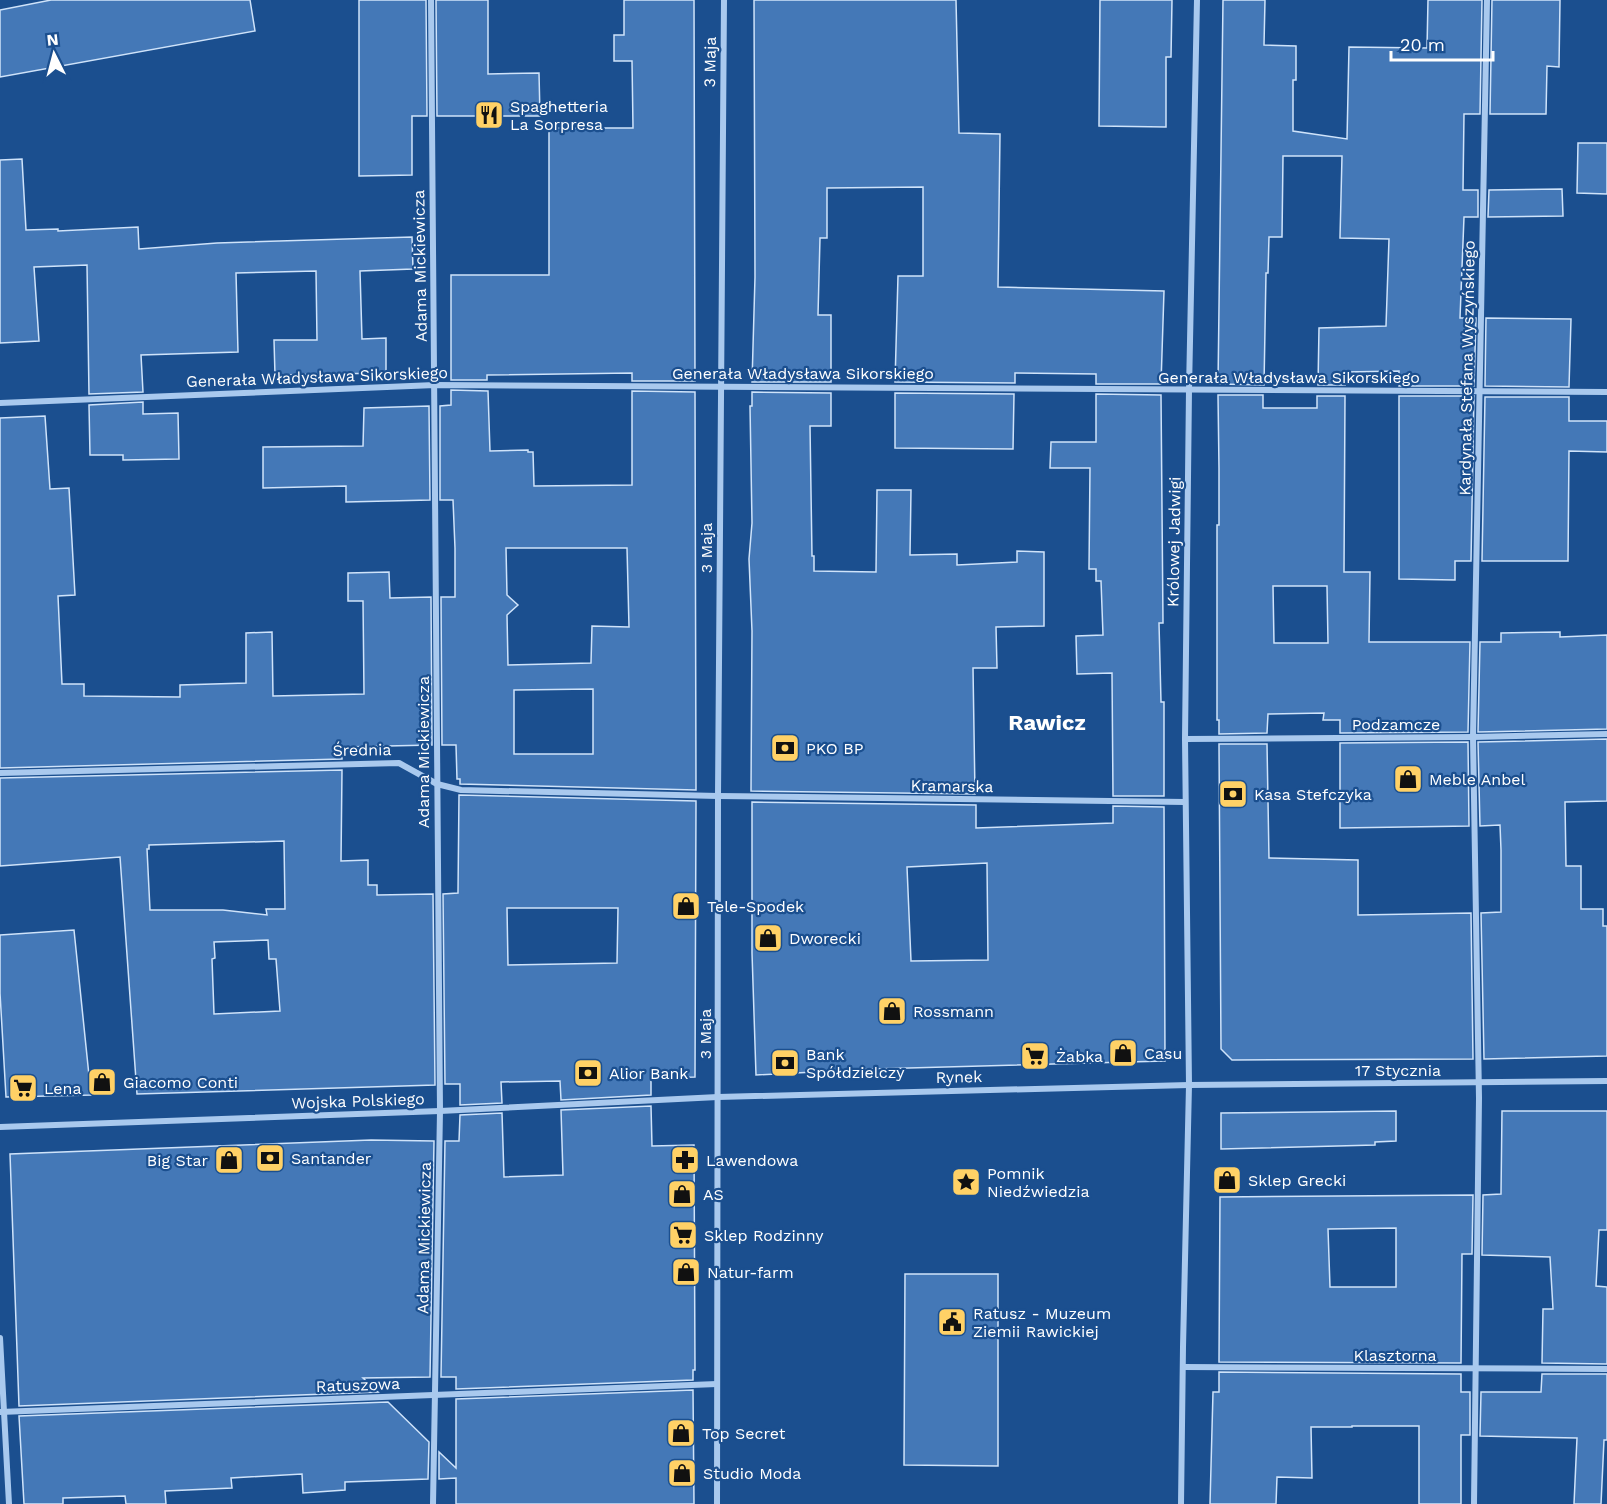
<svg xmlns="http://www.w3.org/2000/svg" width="1607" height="1504" viewBox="0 0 1607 1504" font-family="'Work Sans',sans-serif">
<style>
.building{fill:#4478b7;stroke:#cfe3fa;stroke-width:1.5;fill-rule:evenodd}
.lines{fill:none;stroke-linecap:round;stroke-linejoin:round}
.street{stroke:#a9c9ee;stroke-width:6}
.labels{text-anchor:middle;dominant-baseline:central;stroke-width:4.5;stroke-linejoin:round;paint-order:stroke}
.street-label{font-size:16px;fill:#fff;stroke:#1b4f8f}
.poi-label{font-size:16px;fill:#fff;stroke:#1b4f8f;text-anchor:start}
.district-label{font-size:22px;font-weight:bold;fill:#fff;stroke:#1b4f8f}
</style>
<rect width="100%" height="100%" fill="#1b4f8f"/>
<!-- building -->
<g class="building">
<path d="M51,0H250L255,31L0,77V10Z"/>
<path d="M359,0H426L427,116H412V175L359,176Z"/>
<path d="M436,0H488V74L539,73L540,116H437Z"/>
<path d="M624,0H694L695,381H632V373L487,375V380H451V275H549V128H633L632,61H614V35H624Z"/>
<path d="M754,0H956L959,133L1000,134L998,287L1164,291L1161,384H1096V374L1015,373V383L895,382L898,276H923V187L827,188V238H820L818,315H831V382H752L755,277Z"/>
<path d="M1100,0H1172L1171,57H1166V127L1099,126Z"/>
<path d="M1223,0H1265L1264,45L1296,46V80H1293V131L1347,139L1349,47L1427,48L1428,0H1482L1480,114H1464L1463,190H1478V217H1464L1460,318H1476L1474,386H1399V371L1345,372V385H1318L1319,328L1386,326L1389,239L1340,238L1342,156H1283L1282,237H1269L1268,273H1266L1264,385L1218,384Z"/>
<path d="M1492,0H1560L1559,67L1547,66L1546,114H1490Z"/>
<path d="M1578,143H1607V194L1577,193Z"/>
<path d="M22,159L26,230L58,229V231L138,227L139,249L217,243L412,237L413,269L360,271L362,339L386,338V373L275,375L274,340H317L316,271L236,273L238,352L141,355L143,392L89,394L87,265L34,267L39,341L0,343V160Z"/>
<path d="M1562,189L1563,216L1488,217L1489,190Z"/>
<path d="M1486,318L1571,319L1569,387L1485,386Z"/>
<path d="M451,390L488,391L490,451L528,450V452H533L534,486L632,485V391L695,392L696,790L460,784V779H457L456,745H442L441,597H455V548L453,500H440V406L451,405ZM506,548H627L629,627L592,626L591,663L508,665L507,615L518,605L507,595ZM593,689V754H514V690Z"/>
<path d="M752,392L831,393V426H810L812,556H814V571L876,572L877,490H911L910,555L957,554V565L1017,562V551L1044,552V626L996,627L997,668H973L975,794L751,791L752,631L749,559L752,523L750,406H752Z"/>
<path d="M895,393L1014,394L1013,449L895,448Z"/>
<path d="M1096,394L1161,395L1163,623H1159L1161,702H1164V796H1113L1112,673L1077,674L1076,636L1103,635L1101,581H1096V569H1089L1090,468H1050L1051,442H1096Z"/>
<path d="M1218,395H1263V408H1317V396H1345L1344,572H1370L1369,642H1470L1468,732L1340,733V720H1323L1324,713L1268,714L1267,733L1219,734V720H1217V525H1219V468ZM1273,586H1327L1328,643H1274Z"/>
<path d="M1399,396H1474L1471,561H1455V580L1399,579Z"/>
<path d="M1485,397H1569V421H1607V452L1569,451L1568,561H1482Z"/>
<path d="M143,402V414L178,413L179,459L123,460V455H90L89,405Z"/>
<path d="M429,406L430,500L346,502V486L263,488V447L363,446L364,408Z"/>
<path d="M45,416L50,489L69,488L75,595L58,596L62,684H84V696L180,697V685L246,683V633L272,632L273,696L364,694L363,601H348V573L389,572L390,598L431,597L432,745L342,747V759L0,768V418Z"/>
<path d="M1560,632V637L1607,635V729L1478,732L1480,642H1501V633Z"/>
<path d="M1607,739V801L1565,802L1566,866H1581V909H1603V926H1607V1056L1484,1059L1481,913L1501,912V850L1500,825L1480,826L1478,742Z"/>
<path d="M1468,742L1469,826L1340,828V743Z"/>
<path d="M1219,744H1267L1269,858L1358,860V915L1471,913L1473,1059L1232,1060L1221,1049Z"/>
<path d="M342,770L341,861L368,860V885H377V895L433,894L435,1085L137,1094L120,857L0,866V778ZM284,841L285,909H266L267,915L223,910H150L147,849H149V845ZM268,940L269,959H276L280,1011L214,1014L212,959L215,958L214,942Z"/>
<path d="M459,795L696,801L695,1077L651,1078V1095L561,1100L560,1081L501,1082L502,1103L460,1105V1084H445L443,894L458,893ZM507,908H618L617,963L508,965Z"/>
<path d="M752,802L976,805V828L1113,823V806L1164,807L1165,1061L872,1069L756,1075L752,953ZM987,863L988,960L911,961L907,867Z"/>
<path d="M74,930L91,1095L6,1097L0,993V935Z"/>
<path d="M651,1106L652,1146L694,1145L695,1370H693V1380L456,1389V1377H441L445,1141H459L460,1115L502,1113L504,1177L563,1175L561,1110Z"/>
<path d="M1396,1111V1141L1375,1142V1145L1221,1149V1113Z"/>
<path d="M1502,1111H1607V1230H1599L1596,1286L1607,1287V1364L1542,1363L1543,1309H1553L1550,1257L1482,1255L1483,1195L1501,1194Z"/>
<path d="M371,1140L434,1141L430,1377L363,1378L378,1392L19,1406L10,1154Z"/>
<path d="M1473,1195L1472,1254H1462L1461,1363L1219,1362L1220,1197ZM1396,1228V1287H1330L1328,1229Z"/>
<path d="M905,1274H998V1466L904,1465Z"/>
<path d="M1219,1372L1461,1374V1392H1470V1435H1461V1504H1419V1426H1352V1427H1311L1312,1478L1277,1477L1276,1504H1210L1213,1392H1219Z"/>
<path d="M1542,1374H1607V1440H1604L1601,1504H1574L1577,1438L1480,1436L1481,1392H1541Z"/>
<path d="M693,1390L694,1504H456V1478L439,1479V1452L456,1468V1399Z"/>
<path d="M388,1402L429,1442L428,1479L345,1482V1490L303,1493L302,1474L231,1478L232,1488L165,1491L166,1504H126L125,1496L63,1498V1504H24L19,1416Z"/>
</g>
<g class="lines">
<!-- street -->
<g class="street">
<path d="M431,0L440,1111L433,1504"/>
<path d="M0,403L435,385L1607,392"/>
<path d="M1185,739L1473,737L1607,734"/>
<path d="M0,773L399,763L437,784L461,790L718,796L1185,802"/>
<path d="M0,1127L440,1111L718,1097L1189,1085L1607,1081"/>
<path d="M0,1338L9,1504"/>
<path d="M1183,1367L1607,1369"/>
<path d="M0,1412L717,1384"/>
<path d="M717,1504L718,796L724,0"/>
<path d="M1181,1504L1183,1347L1189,1085L1185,739L1189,390L1197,0"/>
<path d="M1474,1504L1479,1098L1473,737L1487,0"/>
</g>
</g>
<!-- icons -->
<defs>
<g id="restaurant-square" transform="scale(1.5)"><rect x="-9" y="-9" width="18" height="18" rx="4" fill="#ffd166" stroke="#1b4f8f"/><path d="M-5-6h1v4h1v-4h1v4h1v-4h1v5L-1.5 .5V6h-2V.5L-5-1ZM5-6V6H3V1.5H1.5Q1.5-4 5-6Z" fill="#111"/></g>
<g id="bank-square" transform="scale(1.5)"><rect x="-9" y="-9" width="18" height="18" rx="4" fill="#ffd166" stroke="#1b4f8f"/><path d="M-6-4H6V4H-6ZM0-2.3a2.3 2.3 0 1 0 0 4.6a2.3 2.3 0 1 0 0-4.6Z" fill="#111"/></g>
<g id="shop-square" transform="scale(1.5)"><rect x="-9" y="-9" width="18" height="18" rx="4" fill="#ffd166" stroke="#1b4f8f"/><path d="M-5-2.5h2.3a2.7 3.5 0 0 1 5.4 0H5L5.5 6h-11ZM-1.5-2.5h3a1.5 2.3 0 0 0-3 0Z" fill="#111"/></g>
<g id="supermarket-square" transform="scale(1.5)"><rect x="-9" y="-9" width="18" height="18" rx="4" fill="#ffd166" stroke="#1b4f8f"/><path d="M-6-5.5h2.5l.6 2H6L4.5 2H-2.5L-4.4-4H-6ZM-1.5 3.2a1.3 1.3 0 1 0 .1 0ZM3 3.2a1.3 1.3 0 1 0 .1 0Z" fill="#111"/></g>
<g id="pharmacy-square" transform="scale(1.5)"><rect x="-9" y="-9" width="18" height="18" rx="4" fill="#ffd166" stroke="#1b4f8f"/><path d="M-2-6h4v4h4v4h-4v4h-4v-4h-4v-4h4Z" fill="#111"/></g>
<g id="sight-square" transform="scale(1.5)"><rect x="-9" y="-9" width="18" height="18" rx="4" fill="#ffd166" stroke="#1b4f8f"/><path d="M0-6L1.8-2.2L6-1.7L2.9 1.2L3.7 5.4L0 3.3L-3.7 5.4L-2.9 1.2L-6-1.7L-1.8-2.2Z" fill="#111"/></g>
<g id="civic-square" transform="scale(1.5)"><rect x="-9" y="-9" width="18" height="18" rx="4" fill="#ffd166" stroke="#1b4f8f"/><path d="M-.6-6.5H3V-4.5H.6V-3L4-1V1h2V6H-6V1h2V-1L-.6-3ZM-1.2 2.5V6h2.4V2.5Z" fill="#111"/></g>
</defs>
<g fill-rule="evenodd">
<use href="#restaurant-square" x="489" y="115"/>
<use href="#bank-square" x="785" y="748"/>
<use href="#shop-square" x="1408" y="779"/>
<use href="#bank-square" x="1233" y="794"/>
<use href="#shop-square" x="686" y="906"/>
<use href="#shop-square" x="768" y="938"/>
<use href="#shop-square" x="892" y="1011"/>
<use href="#shop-square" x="1123" y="1053"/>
<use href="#supermarket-square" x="1035" y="1056"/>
<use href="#bank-square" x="785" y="1063"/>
<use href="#bank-square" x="588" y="1073"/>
<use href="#shop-square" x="102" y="1082"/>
<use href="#supermarket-square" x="23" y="1088"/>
<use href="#bank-square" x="270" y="1158"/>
<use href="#shop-square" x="229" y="1160"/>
<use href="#pharmacy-square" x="685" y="1160"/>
<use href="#shop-square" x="1227" y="1180"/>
<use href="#sight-square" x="966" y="1182"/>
<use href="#shop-square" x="682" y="1194"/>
<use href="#supermarket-square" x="683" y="1235"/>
<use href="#shop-square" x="686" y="1272"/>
<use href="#civic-square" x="952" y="1322"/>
<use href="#shop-square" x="681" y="1433"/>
<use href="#shop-square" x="682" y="1473"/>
</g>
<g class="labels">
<!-- street labels -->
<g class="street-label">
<text transform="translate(710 62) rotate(-89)">3 Maja</text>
<text transform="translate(420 266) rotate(-91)">Adama Mickiewicza</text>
<text transform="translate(1467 368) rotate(-89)">Kardynała Stefana Wyszyńskiego</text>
<text x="803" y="373">Generała Władysława Sikorskiego</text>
<text transform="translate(317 377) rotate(-2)">Generała Władysława Sikorskiego</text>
<text x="1289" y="377">Generała Władysława Sikorskiego</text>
<text transform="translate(1174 542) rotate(-89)">Królowej Jadwigi</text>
<text transform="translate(706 548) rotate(-90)">3 Maja</text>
<text x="1396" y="724">Podzamcze</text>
<text transform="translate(362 750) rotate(-1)">Średnia</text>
<text transform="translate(423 752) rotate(-90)">Adama Mickiewicza</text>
<text transform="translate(952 786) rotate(1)">Kramarska</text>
<text transform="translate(705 1034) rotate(-90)">3 Maja</text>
<text x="1398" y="1070">17 Stycznia</text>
<text transform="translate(959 1077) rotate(-1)">Rynek</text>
<text transform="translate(358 1101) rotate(-2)">Wojska Polskiego</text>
<text transform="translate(424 1238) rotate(-89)">Adama Mickiewicza</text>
<text x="1395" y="1355">Klasztorna</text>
<text transform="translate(358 1385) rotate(-2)">Ratuszowa</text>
</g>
<!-- poi labels -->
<g class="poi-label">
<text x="510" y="106">Spaghetteria<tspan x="510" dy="18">La Sorpresa</tspan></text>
<text x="806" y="748">PKO BP</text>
<text x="1429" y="779">Meble Anbel</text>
<text x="1254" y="794">Kasa Stefczyka</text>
<text x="707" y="906">Tele-Spodek</text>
<text x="789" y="938">Dworecki</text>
<text x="913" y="1011">Rossmann</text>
<text x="1144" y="1053">Casu</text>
<text x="806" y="1054">Bank<tspan x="806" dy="18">Spółdzielczy</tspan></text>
<text x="1056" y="1056">Żabka</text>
<text x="609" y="1073">Alior Bank</text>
<text x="123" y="1082">Giacomo Conti</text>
<text x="44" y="1088">Lena</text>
<text x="291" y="1158">Santander</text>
<text x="208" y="1160" text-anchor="end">Big Star</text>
<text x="706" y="1160">Lawendowa</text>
<text x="987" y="1173">Pomnik<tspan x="987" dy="18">Niedźwiedzia</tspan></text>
<text x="1248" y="1180">Sklep Grecki</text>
<text x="703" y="1194">AS</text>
<text x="704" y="1235">Sklep Rodzinny</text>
<text x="707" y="1272">Natur-farm</text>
<text x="973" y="1313">Ratusz - Muzeum<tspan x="973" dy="18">Ziemii Rawickiej</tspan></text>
<text x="702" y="1433">Top Secret</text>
<text x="703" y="1473">Studio Moda</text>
</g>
<!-- district labels -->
<g class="district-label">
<text x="1047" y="722">Rawicz</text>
</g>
</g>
<!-- north arrow -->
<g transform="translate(54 54) rotate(354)" stroke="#1b4f8f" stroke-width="4.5" paint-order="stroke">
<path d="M0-4.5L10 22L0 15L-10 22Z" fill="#ffffff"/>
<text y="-9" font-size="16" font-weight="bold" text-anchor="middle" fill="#ffffff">N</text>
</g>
<!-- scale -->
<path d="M1391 51v9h102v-9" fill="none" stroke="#ffffff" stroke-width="3"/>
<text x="1400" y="51" font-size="18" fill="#ffffff" stroke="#1b4f8f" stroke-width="4.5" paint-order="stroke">20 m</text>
</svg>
